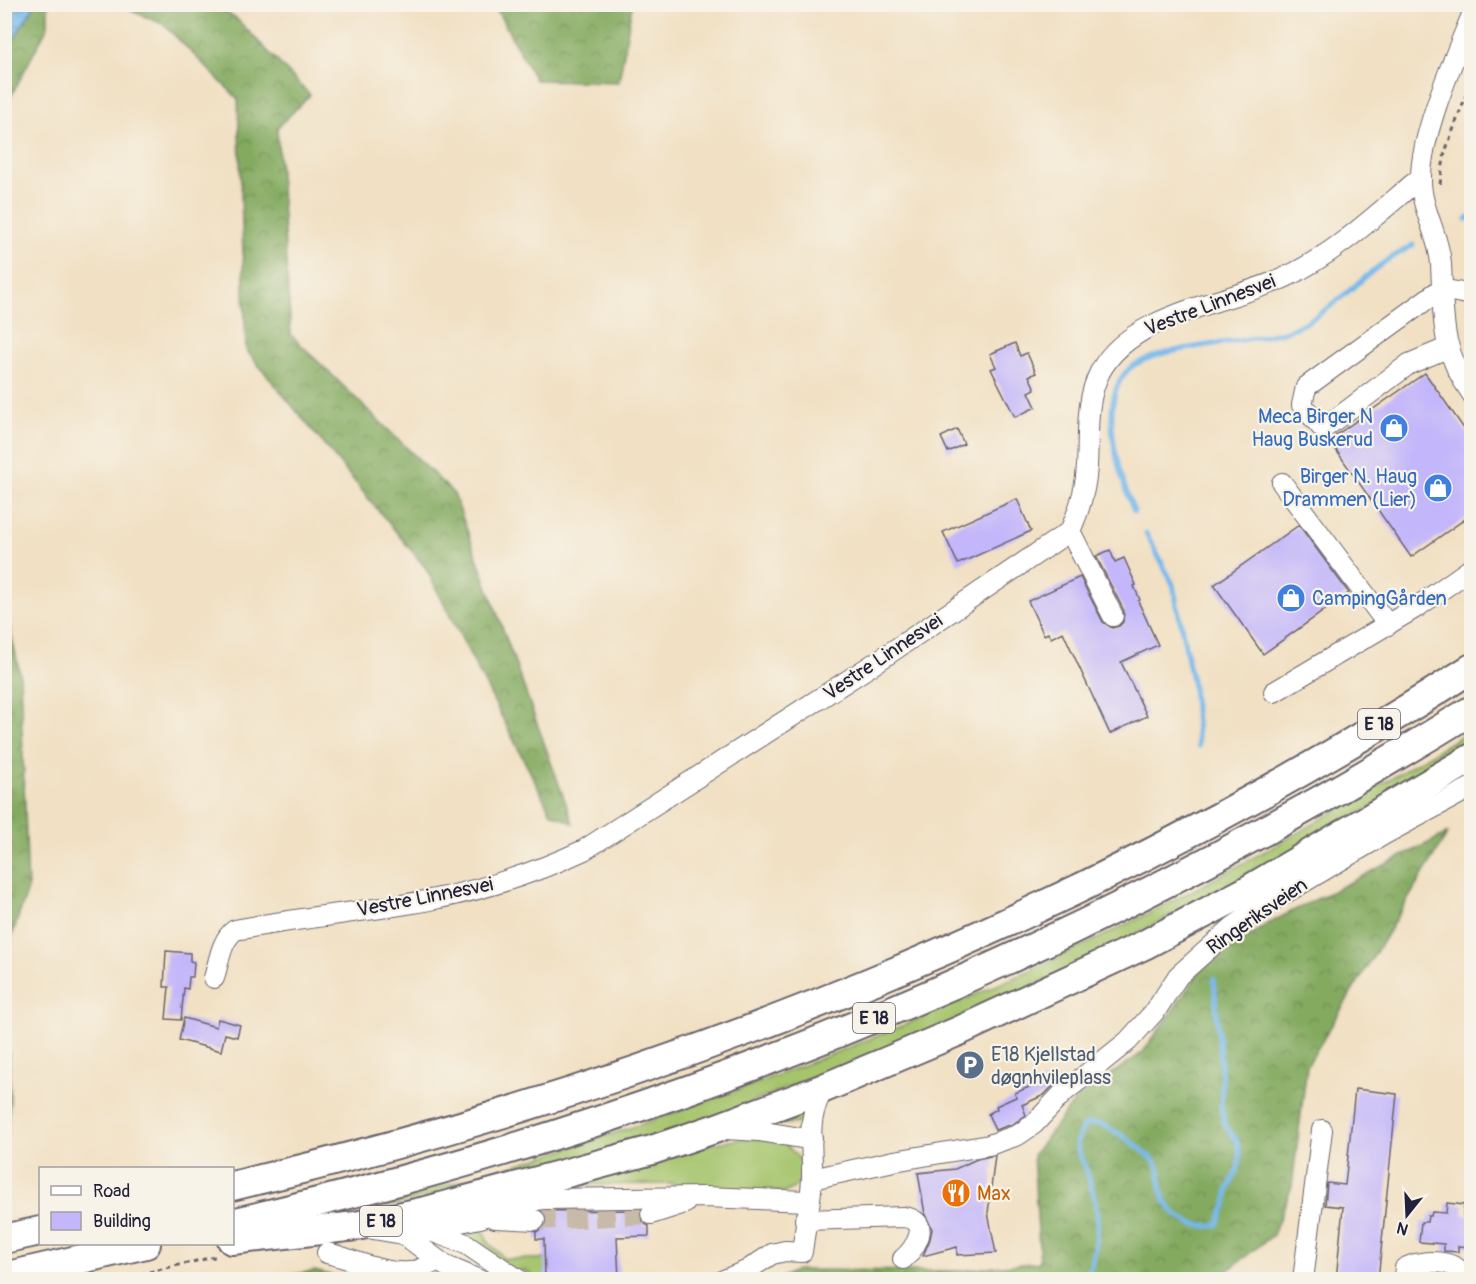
<svg xmlns="http://www.w3.org/2000/svg" width="1476" height="1284" viewBox="0 0 1476 1284" font-family="Pangolin,sans-serif">
<style>
.grass{fill:#a5c46c;stroke:#647354;stroke-width:1.5}
.forest{fill:url(#forest-crowns);stroke:#53664e;stroke-width:1.5}
.water{fill:url(#water-waves);stroke:#4c6d93;stroke-width:1.5}
.lines{fill:none;stroke-linecap:round;stroke-linejoin:round}
.stream{stroke:#75b8eb;stroke-width:5}
.building{fill:#c3b6fa}
.minor-tunnel{stroke:#c8baa8;stroke-width:20;stroke-dasharray:20 10;stroke-linecap:butt}
.minor-casing{stroke:#6a646b;stroke-width:22}
.highway-casing{stroke:#6a646b;stroke-width:32}
.path{stroke:#6a646b;stroke-width:3;stroke-dasharray:4.5 4.5;stroke-linecap:butt}
.minor{stroke:#fff;stroke-width:20}
.highway{stroke:#fff;stroke-width:28}
.labels{text-anchor:middle;dominant-baseline:central;stroke-width:4.5;stroke-linejoin:round;paint-order:stroke}
.shield{fill:#f7f3e8;stroke:#62616f;stroke-width:1.5}
.shield-label{font-size:18px;font-weight:bold;fill:#22223b}
.street-label{font-size:20px;fill:#22223b;stroke:#f7f3e8}
.shop-label{font-size:20px;fill:#366cbe;stroke:#f7f3e8;text-anchor:end}
.service-label{font-size:20px;fill:#4e5e75;stroke:#f7f3e8;text-anchor:start}
.food-label{font-size:20px;fill:#c56008;stroke:#f7f3e8;text-anchor:start}
</style>
<defs>
<pattern id="forest-crowns" width="20" height="18" patternUnits="userSpaceOnUse" patternTransform="scale(1.5)"><rect width="20" height="18" fill="#84aa60"/><path d="M2 6a3 3 0 1 1 6 0M12 15a3 3 0 1 1 6 0" fill="none" stroke="#6c8a50"/></pattern>
<pattern id="water-waves" width="16" height="10" patternUnits="userSpaceOnUse" patternTransform="scale(1.5)"><rect width="16" height="10" fill="#75b8eb"/><path d="M0 5q4-4 8 0t8 0" fill="none" stroke="#6095c0"/></pattern>
</defs>
<rect width="100%" height="100%" fill="#f7f3e8"/>
<filter id="ink" filterUnits="userSpaceOnUse"><feTurbulence type="fractalNoise" baseFrequency=".0167" numOctaves="2"/><feDisplacementMap in="SourceGraphic" scale="12" xChannelSelector="R" yChannelSelector="G"/><feConvolveMatrix kernelMatrix="1 2 1 2 8 2 1 2 1" color-interpolation-filters="sRGB"/></filter>
<filter id="wash" filterUnits="userSpaceOnUse"><feTurbulence type="fractalNoise" baseFrequency=".008" numOctaves="4" result="noise"/><feDisplacementMap in="SourceGraphic" scale="24" xChannelSelector="R" yChannelSelector="G"/><feGaussianBlur stdDeviation="1.35" result="paint"/><feColorMatrix in="noise" values="0 0 0 0 0 0 0 0 0 0 0 0 0 0 0 0 0 1.4 0 .05"/><feComposite in="paint" operator="in"/></filter>
<g filter="url(#wash)">
<rect width="100%" height="100%" fill="#f1e0c3"/>
<!-- grass -->
<g class="grass">
<path d="M1471,730V748L1304,847L1008,1000L646,1144L377,1209V1205C446,1185 516,1166 585,1143C733,1094 880,1038 1022,974C1178,904 1326,819 1471,730Z"/>
<path d="M807,1104L802,1123L767,1125Z"/>
<path d="M749,1138C760,1139 772,1140 782,1143C786,1144 789,1149 793,1152C807,1165 805,1185 786,1192L679,1191L674,1184L565,1185L715,1143Z"/>
<path d="M474,1229H483L488,1242L505,1259H546L547,1279H537L526,1271H514L458,1232Z"/>
</g>
<!-- forest -->
<g class="forest">
<path d="M5,5H48V26L5,108Z"/>
<path d="M117,5H211L235,17L310,95L277,128L291,335L454,494L573,823L551,813L425,567L246,350L238,99L163,24Z"/>
<path d="M494,5H632L619,82L535,80Z"/>
<path d="M5,606L20,674L28,889L5,956Z"/>
<path d="M1448,833L1307,1066L1292,1186L1273,1235L1217,1279H779L797,1270L957,1271L1040,1262L1033,1155L1076,1099L1143,1052L1201,970L1267,924Z"/>
<path d="M5,1016C10,1059 13,1104 5,1146Z"/>
<path d="M314,1271L347,1279H265Z"/>
</g>
<!-- water -->
<path class="water" d="M5,4L35,5L5,53L4,5Z"/>
<g class="lines">
<!-- stream -->
<g class="stream">
<path d="M1467,219L1472,217"/>
<path d="M1134,511C1121,480 1111,448 1112,414C1112,400 1116,383 1126,372C1150,344 1251,344 1289,330C1322,318 1347,291 1374,270C1386,260 1400,253 1413,245"/>
<path d="M1146,533L1173,584L1193,686L1198,746"/>
<path d="M1086,1280C1094,1259 1099,1238 1097,1216C1096,1199 1090,1182 1085,1166C1082,1159 1077,1153 1077,1145C1077,1136 1081,1131 1087,1124C1093,1123 1099,1123 1105,1126C1119,1133 1149,1152 1157,1165C1162,1174 1159,1184 1162,1193C1169,1215 1194,1231 1217,1225L1226,1205L1228,1190L1238,1168L1240,1156L1237,1141L1225,1125L1221,1108L1222,1081L1214,979"/>
</g>
</g>
<g id="blocks">
<!-- building -->
<g class="building">
<path d="M1015,343L1020,356L1027,353L1036,373L1029,376L1035,389L1029,392L1036,407L1015,417L991,369L996,367L990,354Z"/>
<path d="M1425,373L1472,440V514L1411,557L1329,440Z"/>
<path d="M957,429L964,444L948,452L941,437Z"/>
<path d="M1017,499L1031,531L958,564L943,532Z"/>
<path d="M1299,525L1349,593L1263,654L1214,585Z"/>
<path d="M1110,550L1115,562L1124,558L1136,585L1134,586L1140,600L1138,601L1158,645L1121,662L1147,716L1110,734L1063,632L1051,638L1048,633L1044,635L1028,601L1080,577L1103,622L1112,628L1119,626L1123,622L1124,611L1096,556Z"/>
<path d="M166,951L190,953V961L194,962L193,977H189L188,989L184,988L181,1020L166,1019L169,987H164Z"/>
<path d="M184,1018L216,1027L218,1019L240,1025L237,1037L225,1034L221,1051L179,1040Z"/>
<path d="M1050,1078L1053,1086L1044,1095L1022,1105L1026,1115L1013,1124L995,1130L988,1114L997,1109L996,1106L1016,1097L1015,1093Z"/>
<path d="M1355,1089L1397,1094L1378,1280H1336L1343,1207L1325,1205L1327,1183L1345,1185Z"/>
<path d="M995,1155L988,1213L996,1253L957,1255V1247L923,1256L930,1239L932,1229L925,1214L918,1173L955,1169L977,1159Z"/>
<path d="M1447,1203L1464,1205L1463,1215L1472,1216V1247L1458,1246V1252L1444,1251V1244L1419,1242L1421,1222H1427L1428,1216H1431L1432,1212L1446,1213Z"/>
<path d="M640,1210V1218L643,1223L649,1226V1236L617,1237L619,1280H545L544,1239H536V1232L545,1227L547,1221L543,1211Z"/>
</g>
</g>
</g>
<g filter="url(#ink)">
<use href="#blocks" fill-opacity="0" stroke="#6a646b" stroke-width="1.5"/>
<g class="lines">
<!-- minor-tunnel -->
<path class="minor-tunnel" d="M535,1220L651,1214"/>
<!-- minor casing -->
<g class="minor-casing">
<g id="minor">
<path d="M1472,15C1454,59 1420,135 1421,180C1421,209 1439,235 1441,264C1444,318 1439,347 1472,394"/>
<path d="M1447,348L1409,364L1323,429L1302,405L1306,387L1441,289L1472,295"/>
<path d="M1282,483L1388,625"/>
<path d="M1070,531L1113,616"/>
<path d="M1274,692L1417,607L1472,568"/>
<path d="M214,978C219,962 221,940 235,930C301,917 369,912 435,899C486,889 537,872 584,850L875,663L1070,531C1079,511 1086,488 1087,466C1089,434 1085,401 1100,372C1130,313 1230,303 1286,277C1333,255 1374,217 1414,183L1421,181"/>
<path d="M725,1129L759,1131L801,1138H812"/>
<path d="M812,1179L894,1161L989,1145L1018,1135L1034,1124L1063,1093L1128,1041L1156,1010L1178,976L1233,927L1265,905L1385,834L1472,787"/>
<path d="M651,1214L685,1203"/>
<path d="M495,1218L535,1220"/>
<path d="M805,1220L903,1217C933,1220 916,1248 903,1259"/>
<path d="M367,1228L403,1234L480,1218L526,1202L544,1199L704,1197L808,1201"/>
<path d="M428,1230L466,1244L519,1280"/>
<path d="M403,1234L446,1266L479,1280"/>
<path d="M327,1253C354,1259 383,1275 410,1272C420,1271 428,1265 436,1261"/>
<path d="M724,1280L746,1271L772,1254L785,1251L802,1252C805,1227 811,1202 812,1178C813,1143 805,1120 824,1088"/>
<path d="M1303,1280L1322,1130"/>
<path d="M1406,1280L1404,1276L1405,1268C1421,1259 1460,1258 1465,1280"/>
</g>
</g>
<!-- highway casing -->
<g class="highway-casing">
<g id="highway">
<path d="M232,1186C670,1084 1094,912 1472,668"/>
<path d="M232,1223C355,1194 478,1161 598,1121C905,1019 1197,881 1472,710"/>
<path d="M4,1239L40,1231"/>
<path d="M232,1240L356,1226L426,1211L652,1150L717,1128L824,1088L959,1031L1144,945L1243,893L1472,758"/>
<path d="M4,1277L146,1244"/>
</g>
</g>
<!-- path -->
<g class="path">
<path d="M1440,184L1445,152L1472,79"/>
<path d="M114,1280L218,1256"/>
</g>
<!-- minor -->
<use href="#minor" class="minor"/>
<!-- highway -->
<use href="#highway" class="highway"/>
</g>
</g>
<!-- icons -->
<defs>
<g id="shop-disc" transform="scale(1.5)"><circle r="9.5" fill="#3f7fe0" stroke="#f7f3e8"/><path d="M-5-2.5h2.3a2.7 3.5 0 0 1 5.4 0H5L5.5 6h-11ZM-1.5-2.5h3a1.5 2.3 0 0 0-3 0Z" fill="#fff"/></g>
<g id="parking-disc" transform="scale(1.5)"><circle r="9.5" fill="#5c6f8a" stroke="#f7f3e8"/><path d="M-3.5-5.5H1a3.5 3.5 0 0 1 0 7H-1V5.5H-3.5ZM-1-3.4V-.6H.8a1.4 1.4 0 0 0 0-2.8Z" fill="#fff"/></g>
<g id="restaurant-disc" transform="scale(1.5)"><circle r="9.5" fill="#e8710a" stroke="#f7f3e8"/><path d="M-5-6h1v4h1v-4h1v4h1v-4h1v5L-1.5 .5V6h-2V.5L-5-1ZM5-6V6H3V1.5H1.5Q1.5-4 5-6Z" fill="#fff"/></g>
</defs>
<g fill-rule="evenodd">
<use href="#shop-disc" x="1394" y="428"/>
<use href="#shop-disc" x="1438" y="488"/>
<use href="#shop-disc" x="1291" y="598"/>
<use href="#parking-disc" x="970" y="1065"/>
<use href="#restaurant-disc" x="956" y="1193"/>
</g>
<g class="labels">
<!-- shield labels -->
<g class="shield">
<rect x="1358" y="709" width="42" height="30" rx="4.5"/>
<rect x="853" y="1003" width="42" height="30" rx="4.5"/>
<rect x="360" y="1206" width="42" height="30" rx="4.5"/>
</g>
<g class="shield-label">
<text x="1379" y="724">E 18</text>
<text x="874" y="1018">E 18</text>
<text x="381" y="1221">E 18</text>
</g>
<!-- street labels -->
<g class="street-label">
<text transform="translate(1210 305) rotate(-21)">Vestre Linnesvei</text>
<text transform="translate(883 657) rotate(-34)">Vestre Linnesvei</text>
<text transform="translate(425 897) rotate(-11)">Vestre Linnesvei</text>
<text transform="translate(1257 916) rotate(-35)">Ringeriksveien</text>
</g>
<!-- shop labels -->
<g class="shop-label">
<text x="1373" y="416">Meca Birger N<tspan x="1373" dy="23">Haug Buskerud</tspan></text>
<text x="1417" y="476">Birger N. Haug<tspan x="1417" dy="23">Drammen (Lier)</tspan></text>
<text x="1312" y="598" text-anchor="start">CampingGården</text>
</g>
<!-- service labels -->
<g class="service-label">
<text x="991" y="1054">E18 Kjellstad<tspan x="991" dy="23">døgnhvileplass</tspan></text>
</g>
<!-- food labels -->
<g class="food-label">
<text x="977" y="1193">Max</text>
</g>
</g>
<!-- margin -->
<rect width="1476" height="1284" fill="none" stroke="#f7f3e8" stroke-width="24"/>
<!-- legend -->
<rect x="39" y="1167" width="195" height="78" fill="#f7f3e8" stroke="#a29fa3" stroke-width="1.5"/>
<rect x="51" y="1186" width="30" height="9" fill="#ffffff" stroke="#a29fa3" stroke-width="1.5"/>
<text x="93" y="1197" font-size="18" fill="#22223b">Road</text>
<rect x="51" y="1212" width="30" height="18" fill="#c3b6fa" stroke="#a29fa3" stroke-width="1.5"/>
<text x="93" y="1227" font-size="18" fill="#22223b">Building</text>
<!-- north arrow -->
<g transform="translate(1407 1215) rotate(198)" stroke="#f7f3e8" stroke-width="4.5" paint-order="stroke">
<path d="M0-4.5L10 22L0 15L-10 22Z" fill="#22223b"/>
<text y="-9" font-size="16" font-weight="bold" text-anchor="middle" fill="#22223b">N</text>
</g>
</svg>
